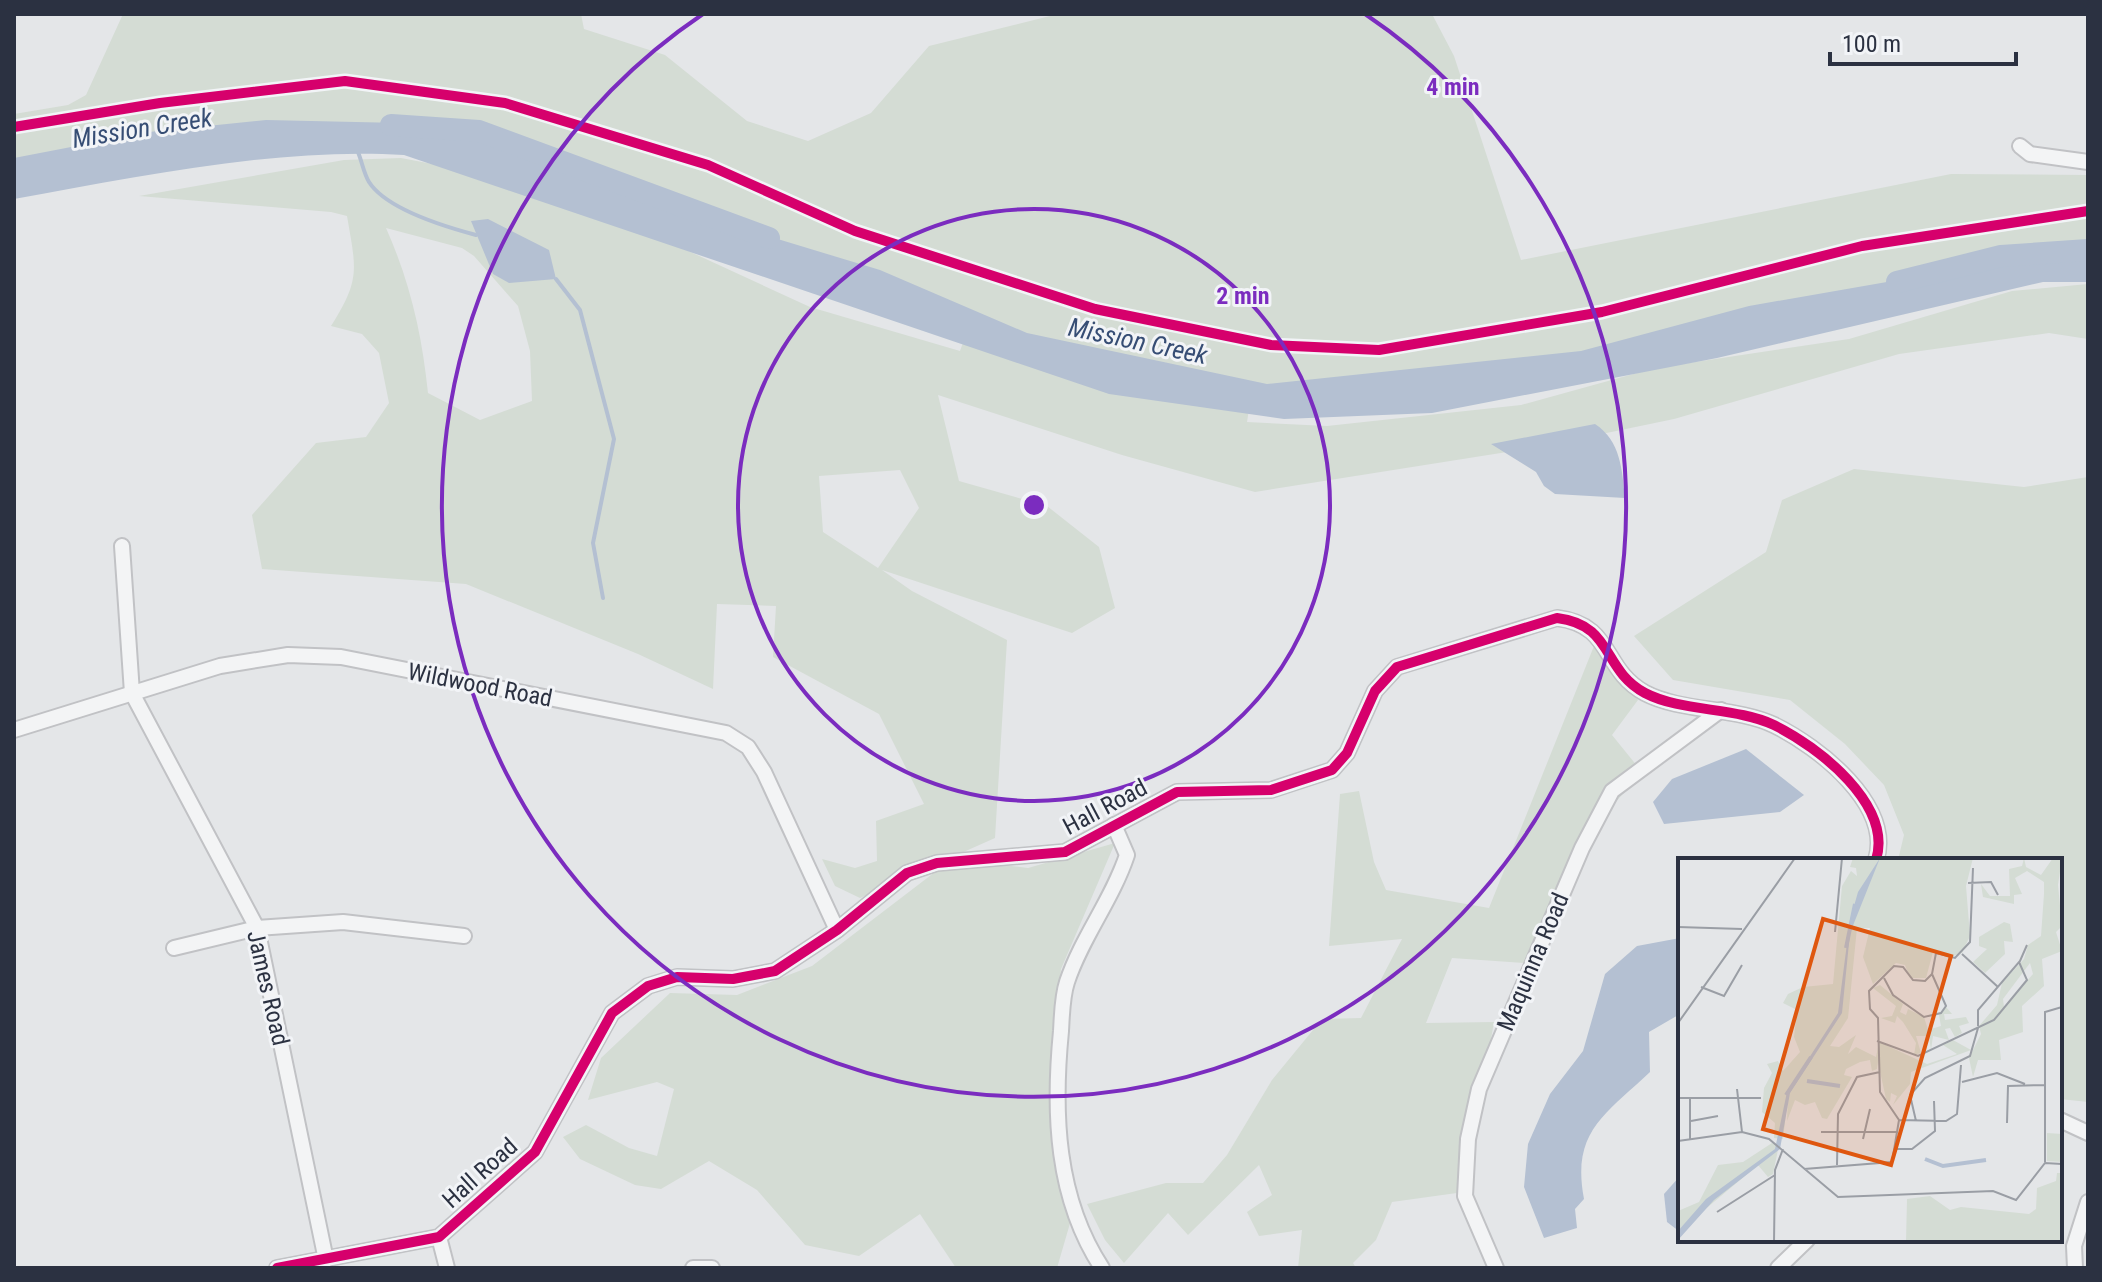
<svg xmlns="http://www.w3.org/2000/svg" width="2102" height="1282" viewBox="0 0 2102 1282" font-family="'Roboto Condensed',sans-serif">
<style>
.green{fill:#d4dcd4;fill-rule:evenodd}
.water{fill:#b4c0d2}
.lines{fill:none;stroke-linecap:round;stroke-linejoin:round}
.stream{stroke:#b4c0d2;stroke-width:4}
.river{stroke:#b4c0d2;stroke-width:22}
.street-casing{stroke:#c1c2c5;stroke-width:18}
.street{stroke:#f3f4f5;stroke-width:14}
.cycleway-casing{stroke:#f2f4f7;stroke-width:15}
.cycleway{stroke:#d6006c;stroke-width:10}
.ring{fill:none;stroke:#7b2cbf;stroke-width:4}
.labels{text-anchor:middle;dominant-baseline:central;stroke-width:6;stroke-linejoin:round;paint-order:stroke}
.street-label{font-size:24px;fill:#2b3141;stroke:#f2f4f7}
.water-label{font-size:26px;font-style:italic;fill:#364d74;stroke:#f2f4f7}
.inset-river{fill:none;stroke:#b4c0d2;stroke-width:4}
.inset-road{fill:none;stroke:#9a9ea5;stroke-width:2}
.view{fill:#df570f;fill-opacity:0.15;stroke:#df570f;stroke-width:4}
.inset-edge{fill:none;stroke:#2b3141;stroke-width:4}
.centre{fill:#7b2cbf;stroke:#f2f4f7;stroke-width:4}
.ring-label{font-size:24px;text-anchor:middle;font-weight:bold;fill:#7b2cbf;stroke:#f2f4f7;stroke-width:6;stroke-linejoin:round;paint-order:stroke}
</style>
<rect width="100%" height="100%" fill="#e4e6e8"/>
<!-- green -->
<g class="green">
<path d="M123,14H581L584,29L665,55L747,121L808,141L871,113L929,46L1050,16L1432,14L1454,56L1521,260L1951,174L2088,175V277L2032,282L1249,409L1247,422L1327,426L1521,405L1655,368L1849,339L2012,291L2088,284V339L2049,333L1899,354L1674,419L1539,447L1255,492L1122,455L938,395L959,481L1047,506L1099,547L1115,608L1072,633L882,570L912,591L1007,640L995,838L860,898L835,886L822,859L855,868L877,861L876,821L924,804L879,714L773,657L776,606L717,604L713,689L638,654L466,584L262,569L252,515L316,443L366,437L389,403L379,353L362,334L331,326C361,279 356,269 347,216L331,212L139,196L344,160L401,158L459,169L619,219L810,307L960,351L964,340L520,177L348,144L257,150L14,197V114L68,105L86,95ZM386,228L462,248L474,256L518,306L530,351L532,401L480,420L428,393C422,334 410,282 386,228ZM900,470L919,508L878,568L823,532L819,476Z"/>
<path d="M1854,469L2024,487L2088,477V1102L2060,1099V860H1898L1904,835L1884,785L1845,744L1790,700L1673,680L1634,636L1766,552L1782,500Z"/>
<path d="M1594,646L1638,700L1612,735L1642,772L1571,853L1524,963L1452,958L1426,1023L1494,1022L1464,1192L1392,1202L1376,1240L1353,1263L1356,1268H1298L1302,1230L1259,1236L1247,1212L1272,1195L1259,1165L1188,1235L1168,1213L1124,1263L1105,1240L1087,1204L1166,1183H1203L1227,1155L1272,1080L1322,1019L1361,1018L1402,939L1329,946L1340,794L1359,791L1374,862L1386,890L1489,908Z"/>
<path d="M1115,843L1061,969L1051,1117L1073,1213L1057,1268H956L920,1214L859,1256L805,1245L757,1190L709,1161L661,1189L635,1185L580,1159L563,1137L586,1125L629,1148L657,1156L674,1089L657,1082L588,1100L601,1058L670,993L737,995L812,966L952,859L1028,868Z"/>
</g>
<!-- water -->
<g class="water">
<path d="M266,120L401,123L533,154L665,205L880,270L1027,333L1267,384L1581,351L1749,306L1967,268L2088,256V282H2043L1717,358L1432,413L1284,419L1109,394L404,155C278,147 138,177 14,199V158L149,132Z"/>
<path d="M488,219L549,250L556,279L509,283L493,274L471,221Z"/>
<path d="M1595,424C1621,441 1622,470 1625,498L1555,494L1544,486L1536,472L1491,444Z"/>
<path d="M1746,749L1804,795L1780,812L1664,824L1653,802L1672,779Z"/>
<path d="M1680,938V1014L1649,1032L1650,1072C1606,1114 1571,1131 1584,1199L1575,1209L1577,1228L1544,1238L1524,1187L1528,1144L1550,1094L1583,1051L1605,974L1637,946Z"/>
<path d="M1680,1176V1232L1667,1222L1664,1194Z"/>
</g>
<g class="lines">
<!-- stream -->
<g class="stream">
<path d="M358,152C362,162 364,174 369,182C387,210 446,227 476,235"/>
<path d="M556,279L580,310L614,439L593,543L603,598"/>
</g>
<!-- river -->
<g class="river">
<path d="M391,125L479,131L769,238"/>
<path d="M1897,282L2001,256L2088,250"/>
</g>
<!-- street casing -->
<g class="street-casing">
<g id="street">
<path d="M2020,146L2030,154L2088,162"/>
<path d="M122,546L132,693L257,928L326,1260"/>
<path d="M14,730L220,666L288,655L341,657L726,733L748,747L764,772L837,930"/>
<path d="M174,948L257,928L343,922L464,936"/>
<path d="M2060,1120L2088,1133"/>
<path d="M439,1237L447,1268"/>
<path d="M277,1268L439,1237L535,1152L612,1013L648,986L677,977L733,979L775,971L837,930L907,873L937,863L1065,852L1177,792L1271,790L1332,770L1347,753L1375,691L1397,667L1557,618C1614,625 1601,669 1645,693C1681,712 1736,707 1774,725C1819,747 1893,805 1876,860"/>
<path d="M693,1268H712"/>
<path d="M1102,1268C1056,1198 1053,1113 1061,1031C1062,1015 1062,997 1067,982C1082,937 1112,900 1127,855L1114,825"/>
<path d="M1496,1268L1465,1196L1468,1139L1479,1089L1582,848L1612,791L1721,710"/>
<path d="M1778,1268L1807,1240"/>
<path d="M2075,1268L2074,1246L2088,1202"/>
</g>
</g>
<!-- street -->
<use href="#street" class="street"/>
<!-- cycleway casing -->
<g class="cycleway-casing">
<g id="cycleway">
<path d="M14,127L160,103L345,81L505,103L708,165L855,231L1095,309L1271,345L1379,350L1602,312L1862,246L2088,211"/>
<path d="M277,1268L439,1237L535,1152L612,1013L648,986L677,977L733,979L775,971L837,930L907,873L937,863L1065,852L1177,792L1271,790L1332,770L1347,753L1375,691L1397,667L1557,618C1614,625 1601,669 1645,693C1681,712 1736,707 1774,725C1819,747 1893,805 1876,860"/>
</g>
</g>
<!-- cycleway -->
<use href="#cycleway" class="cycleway"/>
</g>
<!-- distance rings -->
<g class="ring">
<circle cx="1034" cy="505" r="296"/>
<path d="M1365 14A592 592 0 1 1 703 14"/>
</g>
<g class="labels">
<!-- street labels -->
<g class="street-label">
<text transform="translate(480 685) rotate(11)">Wildwood Road</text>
<text transform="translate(1105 807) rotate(-28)">Hall Road</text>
<text transform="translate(1533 962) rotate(-67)">Maquinna Road</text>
<text transform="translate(268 988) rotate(77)">James Road</text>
<text transform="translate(480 1173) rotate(-42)">Hall Road</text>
</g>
<!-- water labels -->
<g class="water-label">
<text transform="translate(142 128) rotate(-9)">Mission Creek</text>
<text transform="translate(1138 341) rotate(12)">Mission Creek</text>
</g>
</g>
<!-- overview -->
<g transform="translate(1678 858)">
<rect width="384" height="384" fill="#e4e6e8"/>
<path d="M175,0H295L288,28L292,78L284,95L272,99L255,94L248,120H232L227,107L218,105L195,126L185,99L192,70H179L170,160L152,188L161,189L178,177L170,196L178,189L198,199L201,184L249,206L279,196L265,187L275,182L293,192L233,214L232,226L215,247L219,238L213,235L212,244L208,241L200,204L199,211L194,213L192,202L182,204L168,211L166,217L174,219L149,261L144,260L137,244L127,247L117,242L109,263L110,238L105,281L96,280L97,265L84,254L86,230L94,215L89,206L100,203L105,213L122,194L116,179L119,152L105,145L110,136L125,129L155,126L164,28L173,13L179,18L178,10L172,9ZM346,0L348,9L363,17L375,0H384L380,27L384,68L378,74L384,93L364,101L366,128L344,148L345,174L321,182L323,202H300L295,219L291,200L303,176L301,168L319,147L324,125L346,101L350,87L363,78L366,36V24L349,13L337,20L344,36L336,37V46L305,39L303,26L312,38H332L331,11L344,8ZM352,105L355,116L326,149L325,141ZM326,64L332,66L335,84L326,83L327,96L307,115L295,104L309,91L301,88V79ZM202,127L225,146L222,154L228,157L230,151L246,159L250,172L263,168L261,157L268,149L274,156H266L267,162L288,159L291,165L281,168L284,175L277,179L272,170L267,171L271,182L255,178L253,192L251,178H238L243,195L236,197L238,185L225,164L219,158L217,165L203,160L214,158L218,148L195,130ZM369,275L384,276V304L369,303ZM94,285L101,287L95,316L90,319L80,307L0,374V353L21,344L40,307L65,304ZM379,315H384V384H228L229,341L252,338L272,352L283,349L351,356L358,351L359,330L378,323Z" fill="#d4dcd4" fill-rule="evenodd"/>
<path d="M202,0L172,75L164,155L112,235L102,291L36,342L0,382V373L28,341L97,291L109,234L160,155L172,62L180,34Z" fill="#b4c0d2"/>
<path class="inset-river" d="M168,90L177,46M129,223L162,228M108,237L133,199M247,301L265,308L308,302"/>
<path class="inset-road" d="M290,25L313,24L320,37M0,69L64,71M157,74L164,0M284,96L320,129M254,116L258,95L277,100L292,84L295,10M206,120L215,137L246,159L263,155L268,148L254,116M23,129L46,138L64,107M0,165L117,0M300,168V152L342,103L349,87M199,183L240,198L316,162L349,122L341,104M284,224L319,215L347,226M59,231L64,274M0,240H83M12,240V281M221,262L268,263L279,256L283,207M13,263L40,258M238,263L232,237L247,220L292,198L300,170M329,265L330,228L367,227M143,274H220M185,281L192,251M0,283L64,274L91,281L160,339L315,333L338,342L367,305L384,306M218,291H234L257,273L256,243M367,304V154L384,149M159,307L160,256L179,219L202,214M126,311L214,304L221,262L202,234L200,160L192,151L191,133L216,108L225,109L235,122L247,123L254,116M39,354L97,317M96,384L97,312L105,291"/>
<path class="view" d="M145,61L273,98L213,307L85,271Z"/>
<rect width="384" height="384" class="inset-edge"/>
</g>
<circle cx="1034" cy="505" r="12" class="centre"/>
<g class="ring-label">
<text x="1453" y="95">4 min</text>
<text x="1243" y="304">2 min</text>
</g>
<!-- border -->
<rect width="2102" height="1282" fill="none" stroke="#2b3141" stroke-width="32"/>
<!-- scale -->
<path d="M1830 52v12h186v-12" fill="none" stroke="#2b3141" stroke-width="4"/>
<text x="1842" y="52" font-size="24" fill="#2b3141" stroke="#f2f4f7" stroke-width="6" paint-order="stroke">100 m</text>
</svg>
